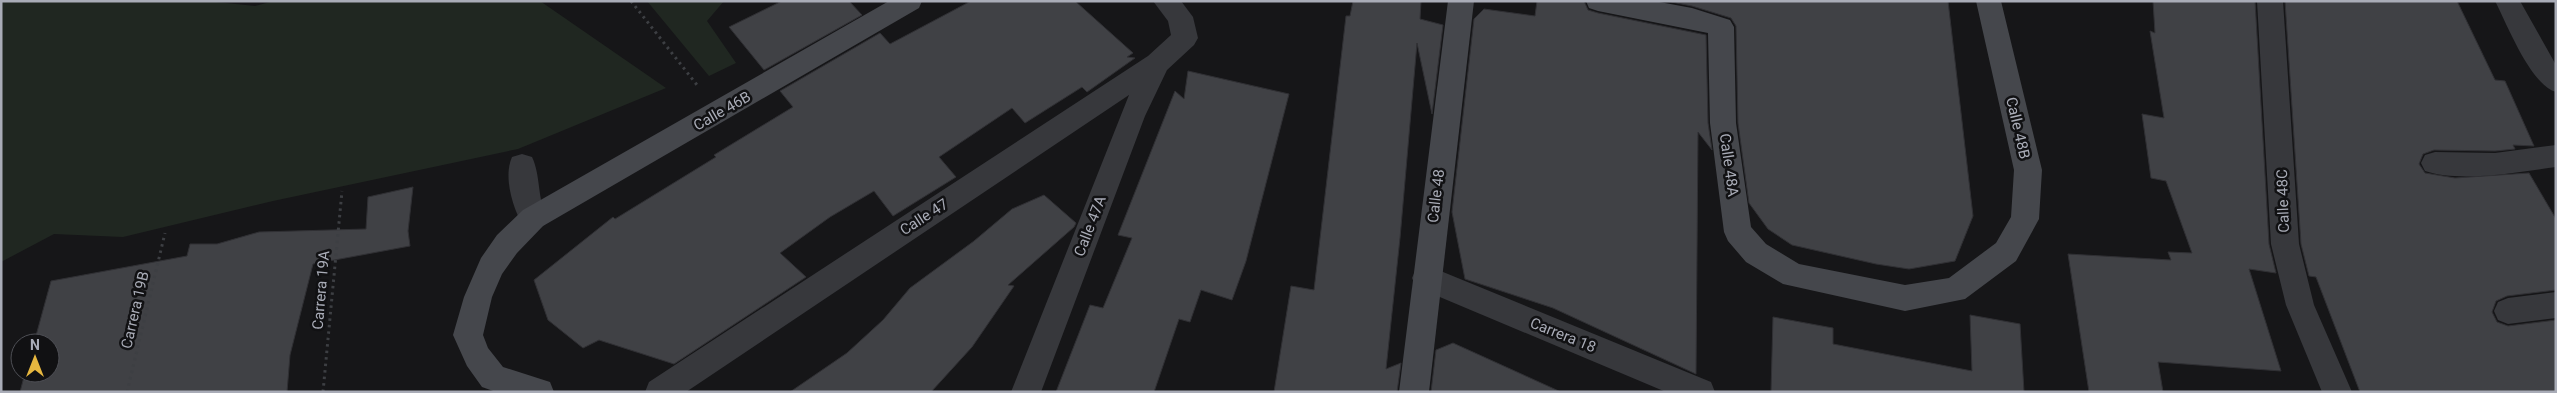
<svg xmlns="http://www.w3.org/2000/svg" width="2557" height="393" viewBox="0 0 2557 393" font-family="Roboto,sans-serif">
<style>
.green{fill:#202721}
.building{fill:#404145;stroke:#303034}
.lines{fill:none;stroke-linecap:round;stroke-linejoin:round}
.path{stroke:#3d3f43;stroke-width:3;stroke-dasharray:2.5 4;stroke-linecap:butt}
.street{fill:#37383c;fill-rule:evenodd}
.secondary{fill:#45474c;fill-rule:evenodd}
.labels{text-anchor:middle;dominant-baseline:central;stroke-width:5;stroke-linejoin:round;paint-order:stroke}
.street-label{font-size:15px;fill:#a9acb7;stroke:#111113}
</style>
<rect width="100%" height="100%" fill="#161618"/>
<!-- green -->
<g class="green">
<path d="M1,1H207L255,6L274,1H540L666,88L518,149L273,201L123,237L54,234L1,262Z"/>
<path d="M647,1H724L707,21L736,63L709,76Z"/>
</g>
<!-- building -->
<g class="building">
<path d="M782,1H849L862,15L764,70L729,27Z"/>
<path d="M971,1H1075L1133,53L1127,57L1135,58L1087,92L1082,87L1025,123L1012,108L939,157L956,177L893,216L874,191L830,217L780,253L806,277L674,364L599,340L583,348L548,320L534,280L613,217L615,219L716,157L714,155L793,107L780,91L880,33L890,44Z"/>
<path d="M1353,1H1421L1420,19L1443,25L1432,114L1417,43L1400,238L1386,369L1401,363L1397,392H1274L1291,286L1314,290L1346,16H1350Z"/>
<path d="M1537,1H1584L1588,10L1598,13L1706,35L1708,123L1712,150L1698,132L1696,374L1553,308L1465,279L1452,212L1474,19L1484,9L1535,16Z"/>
<path d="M1666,1H1948L1973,216L1955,261L1909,269L1876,264L1792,245L1768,229L1749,203L1738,123L1736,26L1731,18L1692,6Z"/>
<path d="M2153,1H2255L2269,244L2276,273L2249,269L2281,371L2158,362L2163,392H2089L2068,254L2171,260L2168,252L2192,253L2166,181L2151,178L2142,114L2164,118L2150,31L2155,33Z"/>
<path d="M2285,1H2457L2495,80L2505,81L2534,146L2513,145L2515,149L2495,151L2434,150L2423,154L2419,164L2425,173L2455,178L2529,173L2556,219V290L2507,296L2496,301L2492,312L2497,322L2508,326L2556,320V392H2360L2316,277L2309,276L2301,244Z"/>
<path d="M1188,71L1289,94L1246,261L1232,300L1201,290L1190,322L1179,319L1154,392H1056L1090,305L1103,308L1132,238L1118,235L1175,91L1184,99Z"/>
<path d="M413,187L408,231L410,246L313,264L290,355L287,392H20L25,373H50V343H34L51,281L187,256L190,244H217L259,232L366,229L368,197Z"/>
<path d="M1044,195L1076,223L1074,227L1008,285L1014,286L972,347L931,392H790L847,353L883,320L910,288L974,241L1012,209Z"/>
<path d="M1970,315L2020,324L2024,392H1771L1773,317L1833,328V344L1972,371Z"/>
<path d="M1453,343L1561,392H1431L1436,350Z"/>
</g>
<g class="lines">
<!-- path -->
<g class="path">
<path d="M631,1L697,85"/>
<path d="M127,392L165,233"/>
<path d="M323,392L342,191"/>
</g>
<!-- street -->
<g class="street">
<path d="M1153,1H1181L1193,17L1198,38L1194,45L1167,70L1145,116L1041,392H1011L1129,95L686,392H645L649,382L1148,56L1171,35L1168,21Z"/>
<path d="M2257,1H2283L2299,244L2314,305L2352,392H2322L2286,305L2271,244Z"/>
<path d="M2495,1H2520L2556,65V92C2530,84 2508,26 2495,1Z"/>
<path d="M2556,145V167C2519,172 2460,183 2425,171L2421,163L2425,155L2435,152L2495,153Z"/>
<path d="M522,154L532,157C541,176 537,198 547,218L543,226L533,230L523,226C513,208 503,177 512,157Z"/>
<path d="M1426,265L1711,382L1715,392H1666L1416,287L1412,278L1416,269Z"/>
<path d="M2556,292V318L2508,324L2498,320L2494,311L2498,302L2508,298Z"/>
</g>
<!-- secondary -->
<g class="secondary">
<path d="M889,1H922L919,8L543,226L517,253L502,274L492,297L483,335L488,348L503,367L550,382L554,392H496L482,387L467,366L453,335L464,297L481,258L497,235L523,210Z"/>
<path d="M1448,1H1474L1429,392H1399Z"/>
<path d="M1586,1H1654L1692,8L1730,20L1734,27L1736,123L1751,227L1766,244L1799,264L1905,285L1949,278L1996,243L2011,217L2014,170L1976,1H2001L2042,170L2039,219L2016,261L1965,299L1905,311L1783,284L1746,262L1728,241L1724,232L1710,123L1708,33L1598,11L1589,8Z"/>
</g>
</g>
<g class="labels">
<!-- street labels -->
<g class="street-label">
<text transform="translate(722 111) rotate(-30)">Calle 46B</text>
<text transform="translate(2018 128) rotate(77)">Calle 48B</text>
<text transform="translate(1729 165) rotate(82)">Calle 48A</text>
<text transform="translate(1436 196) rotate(-83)">Calle 48</text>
<text transform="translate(2283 201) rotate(-92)">Calle 48C</text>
<text transform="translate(924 217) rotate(-33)">Calle 47</text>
<text transform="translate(1090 226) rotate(-69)">Calle 47A</text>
<text transform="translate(321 290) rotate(-85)">Carrera 19A</text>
<text transform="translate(135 310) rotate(-77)">Carrera 19B</text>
<text transform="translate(1563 335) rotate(22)">Carrera 18</text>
</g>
</g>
<!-- border -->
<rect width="2557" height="393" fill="none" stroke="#a9acb7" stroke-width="5"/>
<!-- north arrow -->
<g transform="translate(35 358)"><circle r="24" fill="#111113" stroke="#4e4f55"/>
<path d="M0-4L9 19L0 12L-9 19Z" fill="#e7b73f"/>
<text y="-8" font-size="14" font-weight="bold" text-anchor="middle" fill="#a9acb7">N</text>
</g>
</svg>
